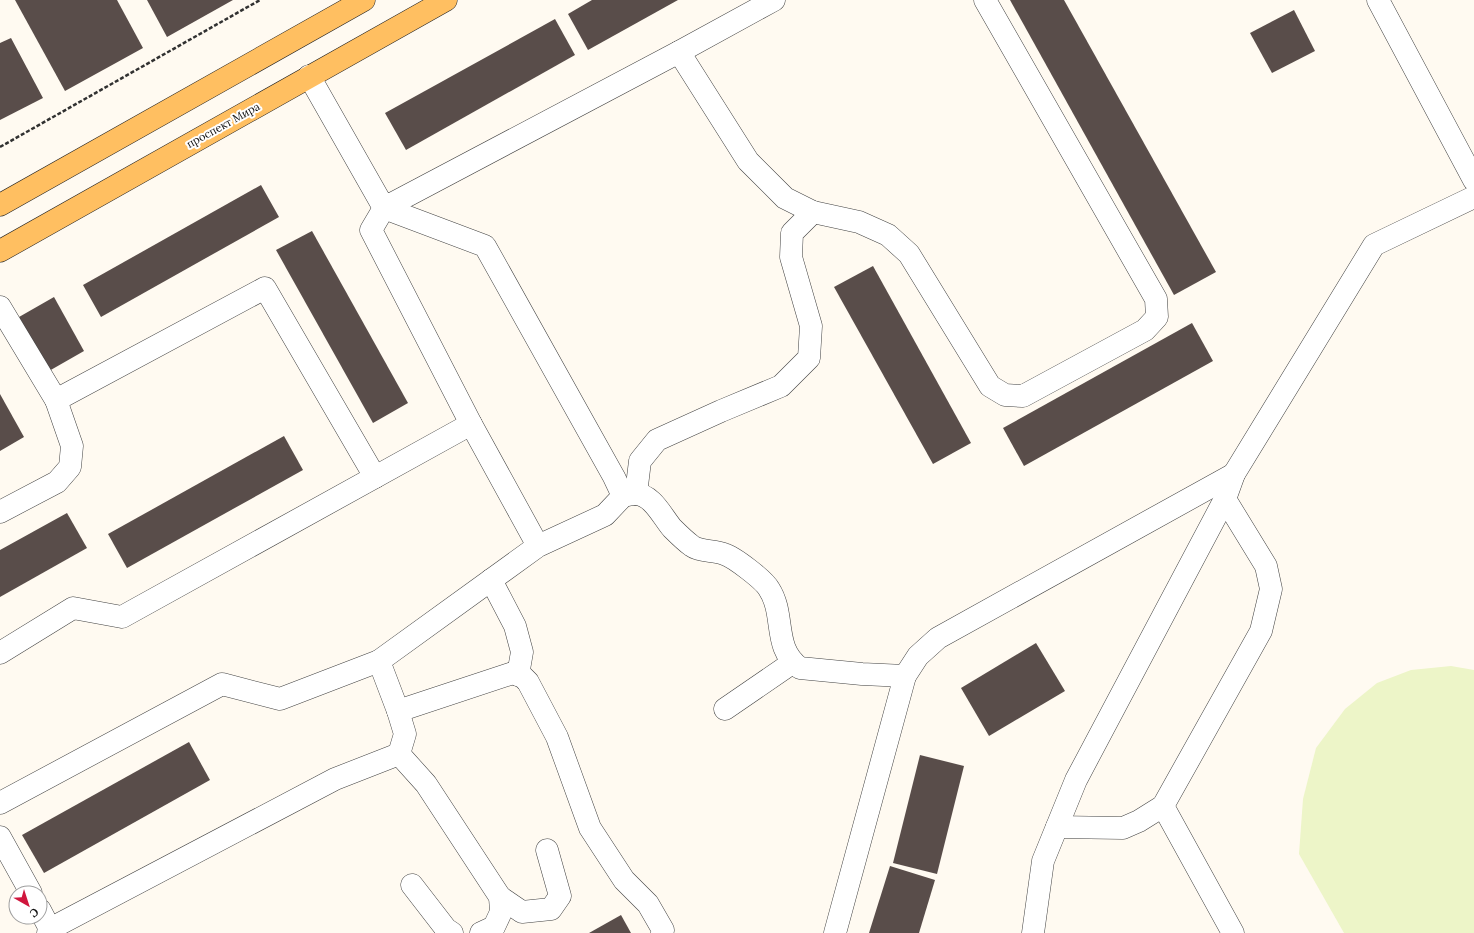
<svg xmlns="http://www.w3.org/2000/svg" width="1474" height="933" viewBox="0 0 1474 933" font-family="Lora,serif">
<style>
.pitch{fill:#edf5c8}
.building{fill:#594d4a}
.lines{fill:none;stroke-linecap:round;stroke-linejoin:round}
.minor-casing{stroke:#424242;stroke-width:23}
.major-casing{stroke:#202020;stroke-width:23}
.path{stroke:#313131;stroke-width:2.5;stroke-dasharray:4 2;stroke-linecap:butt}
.minor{stroke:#fff;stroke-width:22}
.major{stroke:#ffbf61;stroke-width:22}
.labels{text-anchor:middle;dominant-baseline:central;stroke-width:4;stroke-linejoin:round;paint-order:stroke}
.street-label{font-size:11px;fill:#0f0f0f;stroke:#fff}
</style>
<rect width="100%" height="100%" fill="#fffaf1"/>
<!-- pitch -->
<path class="pitch" d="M1451,666L1474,670V933H1344L1299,854L1303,799L1316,748L1345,709L1377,683L1411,670Z"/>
<!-- building -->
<g class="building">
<path d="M15,0H117L143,48L65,91Z"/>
<path d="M147,0H233L167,37Z"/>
<path d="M592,0H678L588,50L568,14Z"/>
<path d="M1010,0H1064L1216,272L1174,295Z"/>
<path d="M1294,10L1315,51L1272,73L1250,33Z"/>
<path d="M555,19L575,55L406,150L385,113Z"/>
<path d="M11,38L43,98L0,120V43Z"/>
<path d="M261,185L279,217L101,317L83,285Z"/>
<path d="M312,231L408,403L373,423L276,250Z"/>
<path d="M873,266L971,443L933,464L834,287Z"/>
<path d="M54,297L84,351L49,371L19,317Z"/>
<path d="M1192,323L1213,361L1024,466L1003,428Z"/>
<path d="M0,394L24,437L0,451Z"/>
<path d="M284,436L303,470L127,568L108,534Z"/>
<path d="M67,513L87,548L0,597V550Z"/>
<path d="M1036,643L1065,691L989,736L961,688Z"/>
<path d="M189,742L210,780L44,873L22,835Z"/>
<path d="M920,755L964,766L937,874L893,863Z"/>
<path d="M890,866L935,880L919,933H869Z"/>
<path d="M621,915L631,933H589Z"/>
</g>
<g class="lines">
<!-- minor casing -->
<g class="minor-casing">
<g id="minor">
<path d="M1378,0L1474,180"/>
<path d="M679,52L748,161L785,198L813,212L859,222L888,235L909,254L990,386L1005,395L1023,396L1145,330L1157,317L1156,299L985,0"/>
<path d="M309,76L384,208L679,52L774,0"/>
<path d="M0,307L56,400L265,288L375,477"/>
<path d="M636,494L640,461L657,440L721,411L781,386L809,358L811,326L791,257L792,233L813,212"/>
<path d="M623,496C627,495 632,494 635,494C652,494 662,516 672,528C678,534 685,541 692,546C700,552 715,550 724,554C734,557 764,580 769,589C786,615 772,648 800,668L862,674L905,676"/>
<path d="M0,512L57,482L70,467L72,446L56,400"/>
<path d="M491,580L515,626L522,652L518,675"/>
<path d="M0,653L73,608L122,617L471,424"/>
<path d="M725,709L792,663"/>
<path d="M398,711L513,673L523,677L528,682L557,737L590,828L624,880L648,904L663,930L662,933"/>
<path d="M399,754L426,784L500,897L501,912L494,927L481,933"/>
<path d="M0,803L222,684L280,699L379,661"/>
<path d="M1163,806L1233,933"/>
<path d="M1057,827L1123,828L1139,821L1163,806L1261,631L1271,589L1266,566L1225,499"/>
<path d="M0,837L31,893"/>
<path d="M412,885L446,929L452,933"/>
<path d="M500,897L522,912L551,909L560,896L547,850"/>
<path d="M40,910L50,929"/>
<path d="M48,933L50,929L335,779L399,754L405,734L398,711L379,661L538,546L605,515L623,496L614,477L485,246L384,208L371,230L471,424L538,546"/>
<path d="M835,933L905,676L918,656L938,638L1234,474"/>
<path d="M1033,933L1043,861L1076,780L1225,499L1234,474L1374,245L1474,197"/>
</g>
</g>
<!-- major casing -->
<g class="major-casing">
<g id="major">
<path d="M0,205L364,0"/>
<path d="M0,251L446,0"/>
</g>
</g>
<!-- path -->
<path class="path" d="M0,147L260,0"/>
<!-- minor -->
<use href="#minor" class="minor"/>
<!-- major -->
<use href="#major" class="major"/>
</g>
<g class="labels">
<!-- street labels -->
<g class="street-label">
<text transform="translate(223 125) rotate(-29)">проспект Мира</text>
</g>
</g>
<!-- north arrow -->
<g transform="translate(28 905) rotate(141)"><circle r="19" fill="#ffffff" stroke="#9f9f9f"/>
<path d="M0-3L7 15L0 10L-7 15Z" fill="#d0163d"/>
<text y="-6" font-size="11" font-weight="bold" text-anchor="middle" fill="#0f0f0f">С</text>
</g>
</svg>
